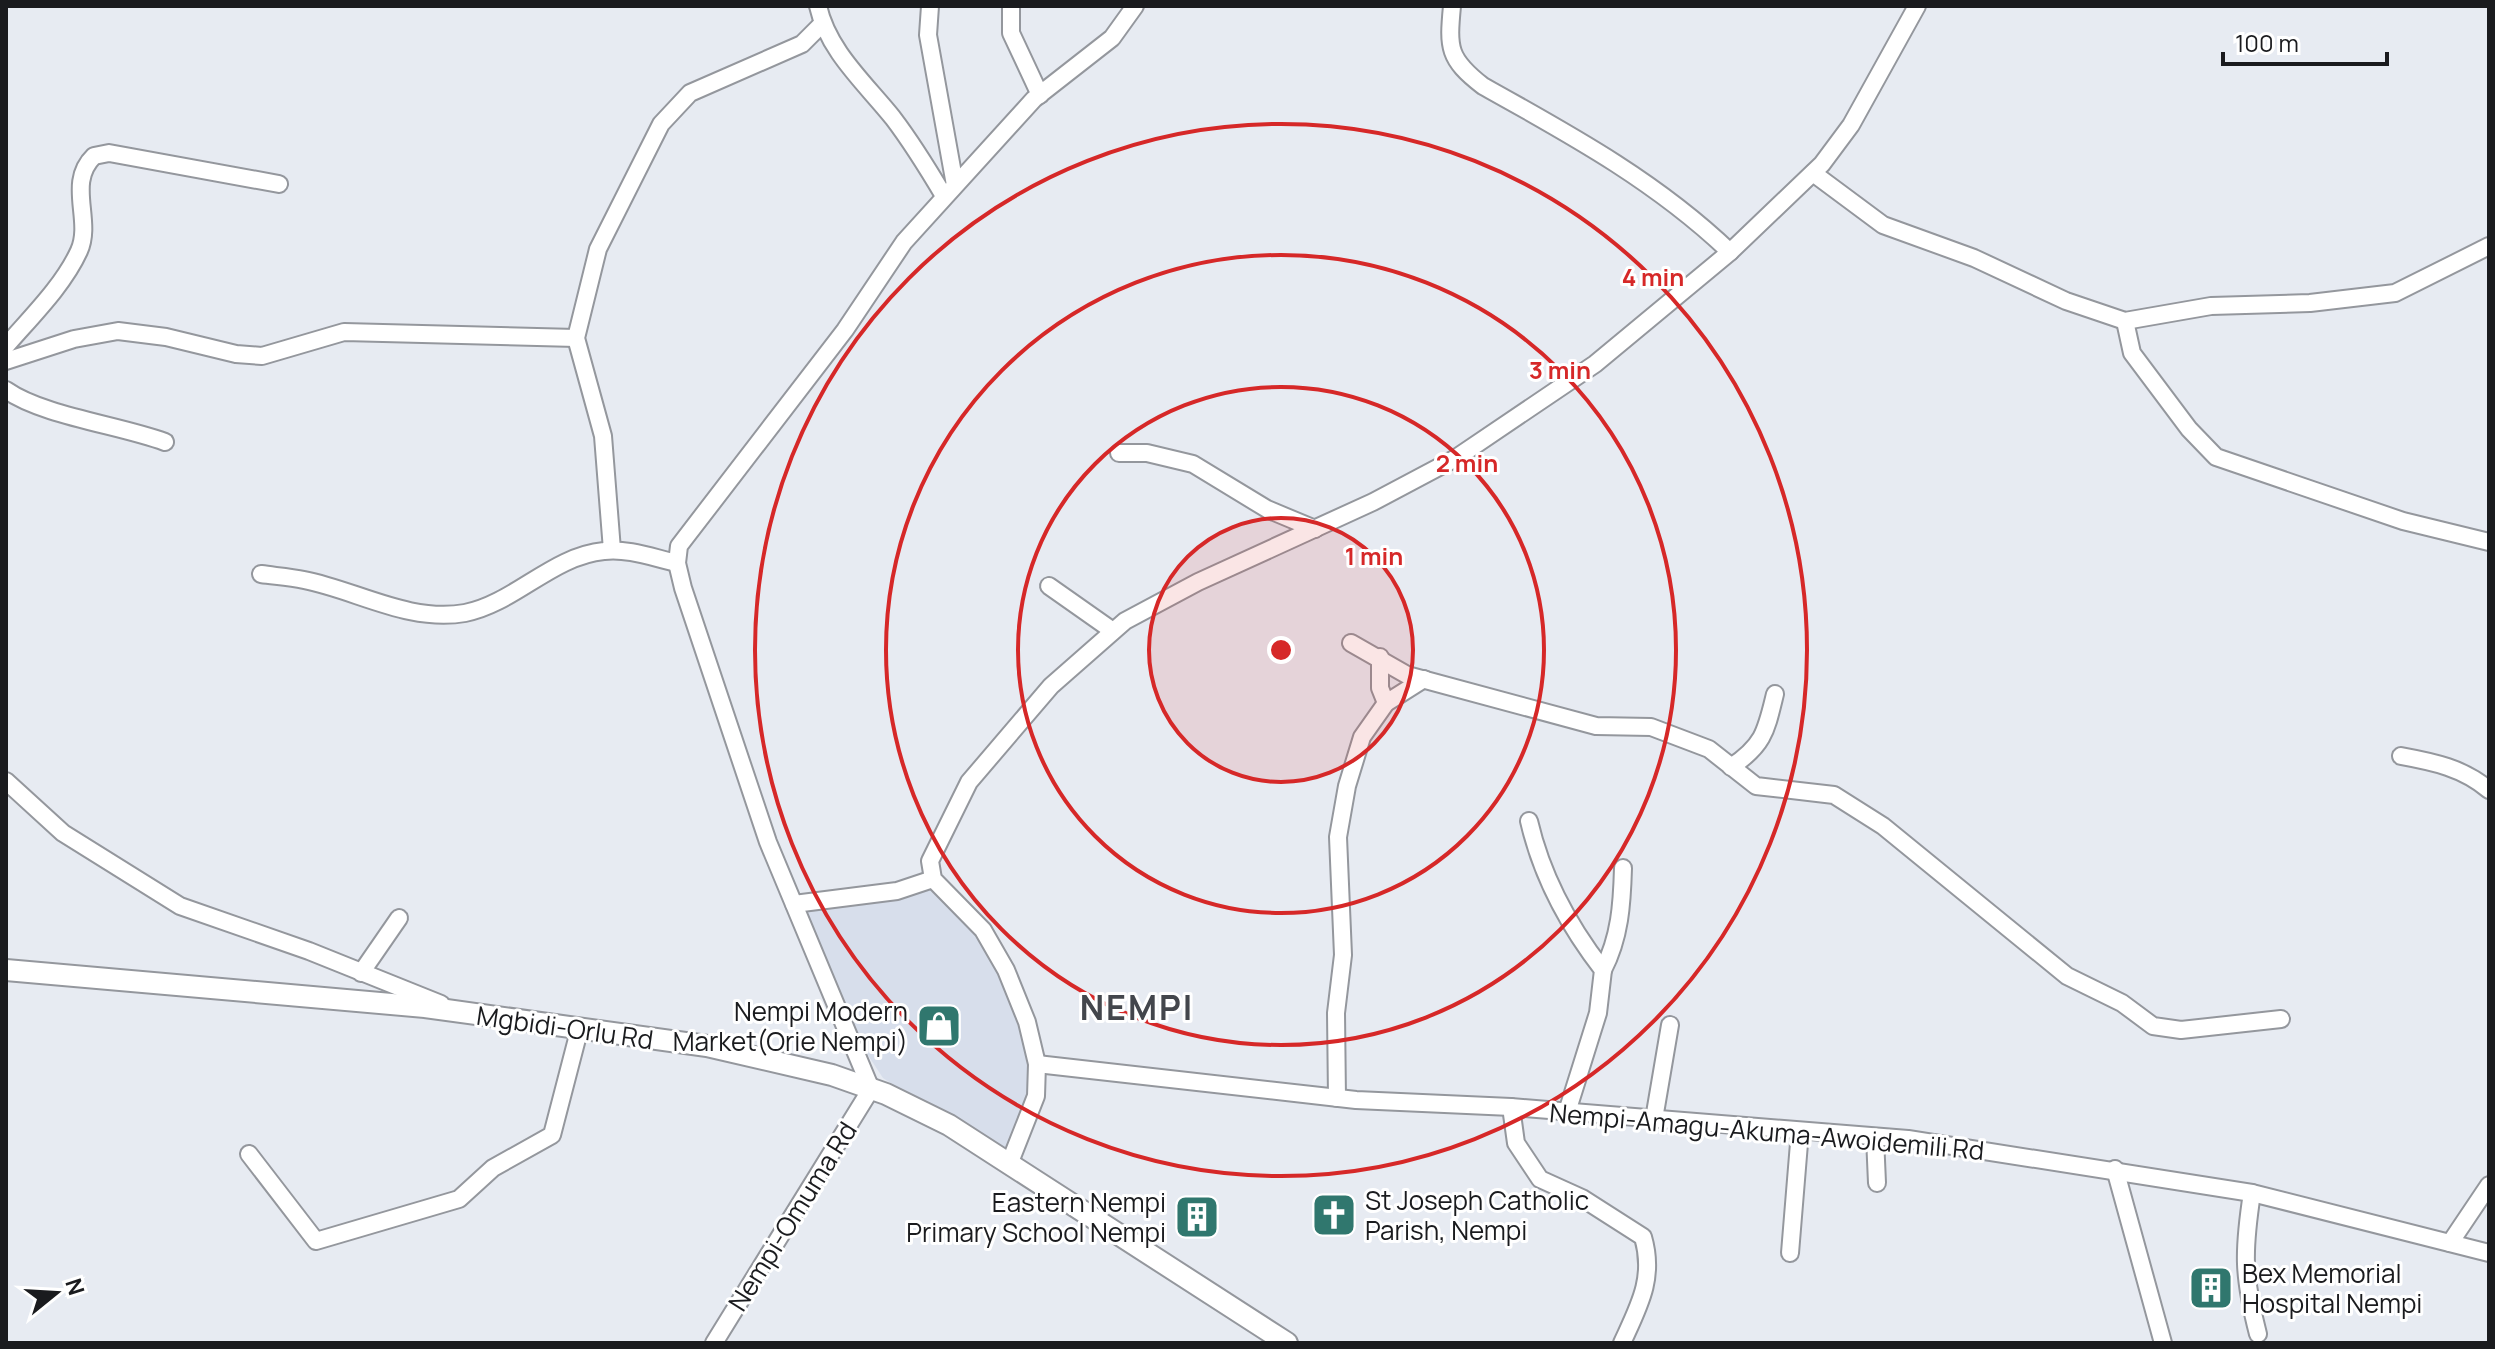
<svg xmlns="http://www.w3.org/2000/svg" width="2495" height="1349" viewBox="0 0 2495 1349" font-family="Manrope,sans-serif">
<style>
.built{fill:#d7deeb}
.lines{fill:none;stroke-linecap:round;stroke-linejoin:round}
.minor-casing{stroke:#94979d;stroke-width:20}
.major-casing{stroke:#94979d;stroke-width:24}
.minor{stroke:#fff;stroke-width:16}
.major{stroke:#fff;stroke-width:20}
.ring{fill:none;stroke:#d62828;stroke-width:4}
.labels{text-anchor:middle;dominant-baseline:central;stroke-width:6;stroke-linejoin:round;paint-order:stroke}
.poi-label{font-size:26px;fill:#1a1b1e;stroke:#fff;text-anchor:end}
.street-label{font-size:26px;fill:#1a1b1e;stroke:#fff}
.district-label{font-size:34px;font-weight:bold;letter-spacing:2px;fill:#43464c;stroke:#fff}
.centre{fill:#d62828;stroke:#fff;stroke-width:4}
.ring-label{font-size:24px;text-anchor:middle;font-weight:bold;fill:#d62828;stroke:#fff;stroke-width:6;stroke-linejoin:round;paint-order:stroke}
</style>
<rect width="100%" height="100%" fill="#e7ebf2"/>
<!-- built -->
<path class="built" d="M933,879L987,936L1037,1064L1010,1162L883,1078L860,1043L802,903Z"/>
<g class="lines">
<!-- minor casing -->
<g class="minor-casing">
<g id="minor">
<path d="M818,6C828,51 865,83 893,118C912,143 928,169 944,196"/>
<path d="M930,6L928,35L955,185"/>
<path d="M1011,6V33L1040,95"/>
<path d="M1452,6C1448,48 1448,59 1483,86C1571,135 1657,182 1730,252"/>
<path d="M1813,173L1883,225L1974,258L2066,301L2125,321L2211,306L2310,303L2395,293L2489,246"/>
<path d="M2125,321L2132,353L2189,429L2216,457L2403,521L2489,542"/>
<path d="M6,346C31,317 63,286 79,251C93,220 66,183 94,156L109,153L279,184"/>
<path d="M6,361L74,339L118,331L166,337L236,354L262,356L344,332L576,338"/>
<path d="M6,390C43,416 119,425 165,442"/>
<path d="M1119,453H1147L1193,464L1267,509L1315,529"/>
<path d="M612,550L603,436L576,338L598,249L661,124L690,93L802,44L822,24"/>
<path d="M261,574C275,576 290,577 304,580C356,590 409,623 465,613C515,603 552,556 604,551C628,548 654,558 677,563"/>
<path d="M1049,586L1113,631"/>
<path d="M1351,643L1407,675L1596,726L1651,727L1709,749L1756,786L1834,795L1883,826L2067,976L2122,1003L2153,1026L2181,1030L2281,1019"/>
<path d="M1380,657V688L1386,703"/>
<path d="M2401,756C2434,762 2463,768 2489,790"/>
<path d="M1731,767C1764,745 1766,731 1775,694"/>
<path d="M6,781L63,833L180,906L309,951L441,1004"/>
<path d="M1529,821C1542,877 1568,925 1603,970L1598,1013L1567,1112"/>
<path d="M794,904L897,891L933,879"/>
<path d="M1603,970C1620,937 1622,904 1623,868"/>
<path d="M361,973L399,918"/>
<path d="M1037,1064L1356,1100L1511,1107L1908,1139L2252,1193L2489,1253"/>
<path d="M1337,1098L1336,1013L1343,955L1338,837L1347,786L1362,737L1386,703L1424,679"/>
<path d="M1511,1107L1516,1143L1540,1179L1582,1198L1643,1237C1655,1278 1639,1306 1622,1343"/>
<path d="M1654,1119L1670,1025"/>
<path d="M1875,1137L1877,1183"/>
<path d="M249,1154L316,1241L459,1199L493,1168L552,1135L579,1031"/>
<path d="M1010,1162L1036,1096L1037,1064L1027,1022L1006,970L983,930L933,879L930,861L969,782L1051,686L1125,621L1198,582L1373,502L1456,458L1595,364L1730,252L1822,164L1851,125L1917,6"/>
<path d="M2115,1169L2163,1343"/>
<path d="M2252,1193C2243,1252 2243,1276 2258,1334"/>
<path d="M2450,1243L2489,1185"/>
<path d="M1790,1253L1800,1131"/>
<path d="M714,1343L871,1089L768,842L683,588L677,563L679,546L845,330L904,242L1034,99L1112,38L1135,6"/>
</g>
</g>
<!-- major casing -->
<g class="major-casing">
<path id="major" d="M6,970L425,1007L707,1046L832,1075L886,1094L949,1125L1287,1343"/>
</g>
<!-- minor -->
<use href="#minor" class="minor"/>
<!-- major -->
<use href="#major" class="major"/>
</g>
<!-- distance rings -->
<circle cx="1281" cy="650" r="132" fill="#d62828" fill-opacity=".12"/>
<g class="ring">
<circle cx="1281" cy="650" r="132"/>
<circle cx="1281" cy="650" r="263"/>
<circle cx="1281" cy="650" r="395"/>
<circle cx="1281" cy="650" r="526"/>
</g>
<!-- icons -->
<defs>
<g id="shop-square" transform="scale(2.3)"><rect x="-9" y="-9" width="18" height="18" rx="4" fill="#30776e" stroke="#fff"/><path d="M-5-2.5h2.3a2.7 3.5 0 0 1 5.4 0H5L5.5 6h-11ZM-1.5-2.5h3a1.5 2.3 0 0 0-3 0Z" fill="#fff"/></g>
<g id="church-square" transform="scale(2.3)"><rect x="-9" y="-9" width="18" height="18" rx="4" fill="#30776e" stroke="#fff"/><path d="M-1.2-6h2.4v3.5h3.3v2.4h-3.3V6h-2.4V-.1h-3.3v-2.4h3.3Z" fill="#fff"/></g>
<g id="building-square" transform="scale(2.3)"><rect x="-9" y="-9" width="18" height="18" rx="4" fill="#30776e" stroke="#fff"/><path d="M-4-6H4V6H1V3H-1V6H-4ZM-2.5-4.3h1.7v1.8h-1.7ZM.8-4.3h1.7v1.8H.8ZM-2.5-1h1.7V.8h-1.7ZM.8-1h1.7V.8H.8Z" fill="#fff"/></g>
</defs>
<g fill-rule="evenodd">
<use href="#shop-square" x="939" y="1026"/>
<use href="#church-square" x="1334" y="1215"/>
<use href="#building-square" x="1197" y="1217"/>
<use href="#building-square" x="2211" y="1288"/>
</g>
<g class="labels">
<!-- poi labels -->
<g class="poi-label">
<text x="908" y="1011">Nempi Modern<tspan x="908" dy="30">Market(Orie Nempi)</tspan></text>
<text x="1365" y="1200" text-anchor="start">St Joseph Catholic<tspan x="1365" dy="30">Parish, Nempi</tspan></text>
<text x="1166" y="1202">Eastern Nempi<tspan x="1166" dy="30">Primary School Nempi</tspan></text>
<text x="2242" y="1273" text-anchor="start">Bex Memorial<tspan x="2242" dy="30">Hospital Nempi</tspan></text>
</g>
<!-- street labels -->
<g class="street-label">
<text transform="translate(565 1027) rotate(8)">Mgbidi-Orlu Rd</text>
<text transform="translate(1767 1131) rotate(5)">Nempi-Amagu-Akuma-Awoidemili Rd</text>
<text transform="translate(792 1216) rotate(-58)">Nempi-Omuma Rd</text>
</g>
<!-- district labels -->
<g class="district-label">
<text x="1137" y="1007">NEMPI</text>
</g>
</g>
<circle cx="1281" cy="650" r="12" class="centre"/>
<g class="ring-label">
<text x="1653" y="286">4 min</text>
<text x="1560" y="379">3 min</text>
<text x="1467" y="472">2 min</text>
<text x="1374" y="565">1 min</text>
</g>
<!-- border -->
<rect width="2495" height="1349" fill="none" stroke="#1a1b1e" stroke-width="16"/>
<!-- north arrow -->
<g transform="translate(56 1293) rotate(72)" stroke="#ffffff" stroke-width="6" paint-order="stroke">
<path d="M0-6L14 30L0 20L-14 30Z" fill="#1a1b1e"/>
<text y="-12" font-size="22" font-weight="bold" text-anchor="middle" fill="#1a1b1e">N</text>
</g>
<!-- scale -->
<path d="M2223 52v12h164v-12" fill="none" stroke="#1a1b1e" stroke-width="4"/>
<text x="2235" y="52" font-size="24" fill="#1a1b1e" stroke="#ffffff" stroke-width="6" paint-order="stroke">100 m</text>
</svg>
